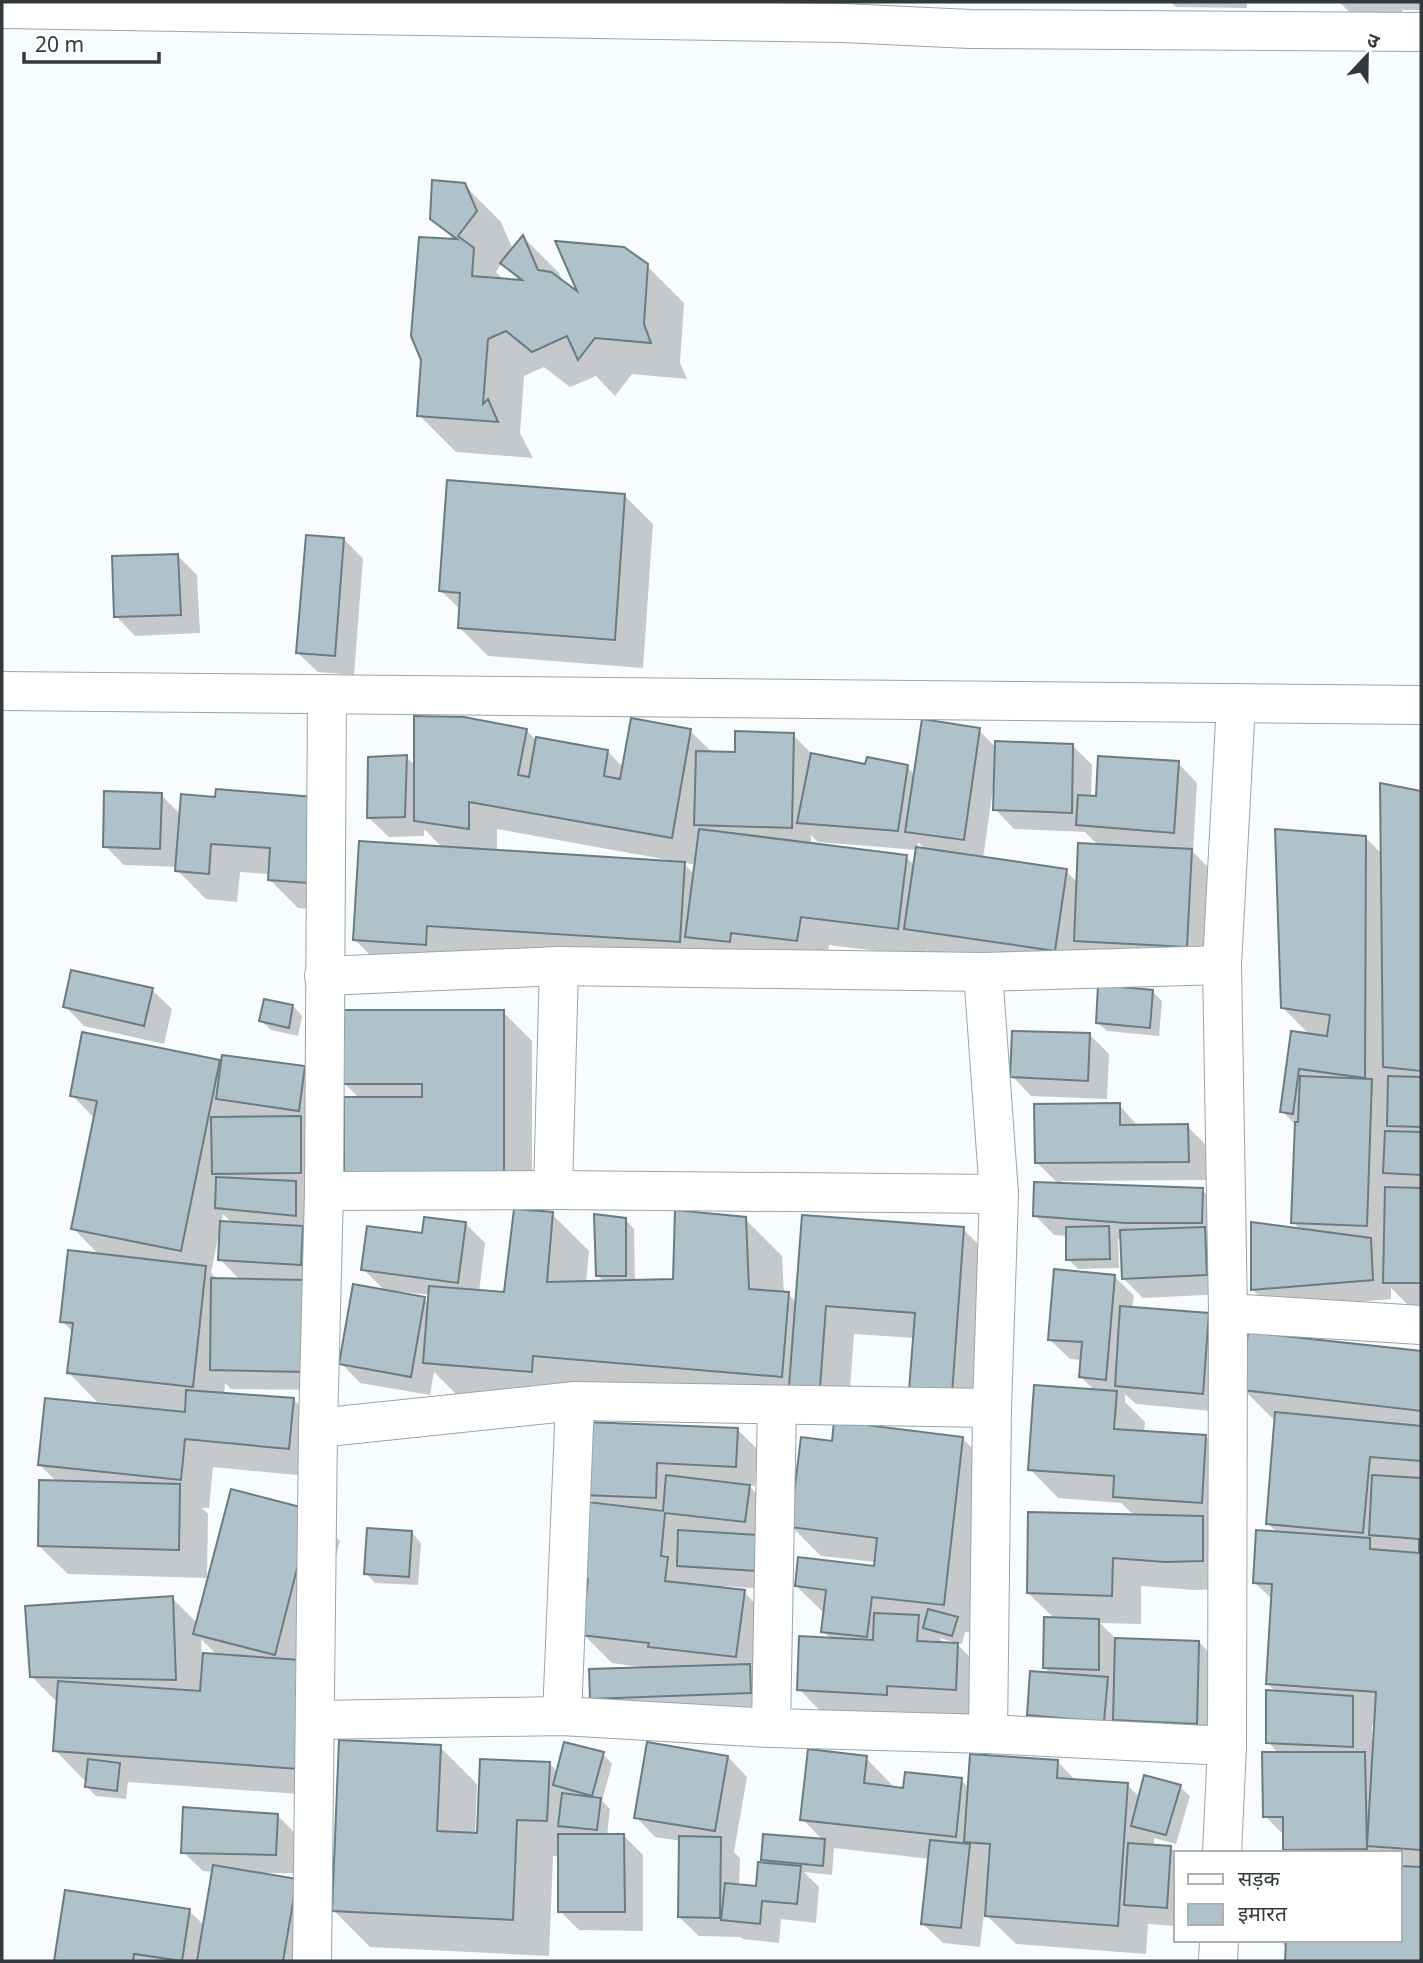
<svg xmlns="http://www.w3.org/2000/svg" width="1423" height="1963" viewBox="0 0 1423 1963" font-family="'Noto Sans','Noto Sans Devanagari',sans-serif">
<style>
.shadow{fill:#0003;fill-rule:evenodd}
.building{fill:#b0c2c9;stroke:#6b7b82;stroke-width:2}
.lines{fill:none;stroke-linecap:round;stroke-linejoin:round}
.minor-casing{stroke:#96a7ae;stroke-width:40}
.minor{stroke:#fff;stroke-width:38}
</style>
<rect width="100%" height="100%" fill="#f8fcfe"/>
<!-- shadow -->
<g class="shadow">
<path d="M1170,2H1247V8L1176,7Z"/>
<path d="M1339,2H1421V10H1402L1401,22H1360Z"/>
<path d="M464,185L501,222L513,250L523,237L559,273L563,283L581,296L647,266L684,303L680,363L687,379L632,374L615,396L596,376L570,387L544,367L524,376L520,433L533,458L456,452L419,415L455,241L432,218ZM502,263L521,282L504,280L496,272Z"/>
<path d="M624,495L653,524L643,668L488,656L460,628L461,610L441,591Z"/>
<path d="M344,539L363,559L354,675L318,672L298,653Z"/>
<path d="M178,556L197,575L200,633L135,636L116,616Z"/>
<path d="M526,730L537,741L608,752L624,768L690,731L713,753L736,754L793,735L813,755L867,766L907,767L915,775L979,730L996,748L1073,746L1092,765L1091,798H1097L1178,763L1197,783L1193,852L1220,879L1215,975L935,957L927,950L926,957L829,945L826,969L391,976L355,940L443,848L424,829V836L389,837L369,818L406,757L416,766ZM993,788H995V809L1014,829L1085,832L1099,846L1078,883L1066,871L983,859ZM497,829L674,861V863L497,852ZM811,835L818,842L918,850L915,866L906,857L811,844ZM918,842L927,851L917,849ZM682,862L696,865L695,875Z"/>
<path d="M1382,785L1421,793V1311H1414L1391,1288V1299L1272,1309L1253,1290L1301,1230L1293,1222L1296,1125L1282,1111L1310,1035L1283,1008L1365,837L1382,854Z"/>
<path d="M217,791L336,911L298,908L269,879L270,874L240,872L237,902L206,899L177,870V867L124,865L105,846L161,795L181,815L217,799Z"/>
<path d="M152,990L172,1009L164,1044L84,1026L65,1006Z"/>
<path d="M1152,991L1162,1001L1159,1036L1107,1031L1097,1022Z"/>
<path d="M293,1006L302,1016L298,1036L271,1030L261,1021Z"/>
<path d="M503,1012L532,1041V1207L359,1098L344,1083Z"/>
<path d="M1089,1034L1109,1054L1107,1099L1031,1096L1012,1076Z"/>
<path d="M219,1062L222,1065L304,1068L324,1087V1390L231,1389L225,1383L224,1394L293,1399L322,1428L317,1477L213,1467L209,1508H202L208,1514L207,1578L68,1574L39,1546L57,1482L40,1465L118,1407L119,1404L97,1402L69,1373L73,1332L62,1321L100,1256L73,1228L95,1119L72,1095ZM223,1214L233,1224L221,1223ZM219,1233H221L220,1259L241,1281L218,1280L211,1273Z"/>
<path d="M1119,1105L1138,1126H1187L1207,1146V1180L1062,1181V1185L1202,1190L1222,1210L1226,1294L1143,1298L1123,1278L1122,1240L1118,1239L1119,1268L1078,1269L1068,1259V1236L1054,1235L1035,1215L1059,1184L1036,1162Z"/>
<path d="M552,1214L589,1251L586,1283H605L598,1276L625,1219L634,1229L635,1282L675,1281L745,1219L782,1256L784,1294H788L797,1303L963,1229L992,1258L980,1422L940,1418L915,1338L854,1334L848,1416L461,1399L434,1372L430,1395L360,1383L341,1363L386,1292L363,1269L424,1235L466,1224L485,1243L479,1292L506,1294ZM396,1291L430,1295L429,1304L424,1299L396,1294Z"/>
<path d="M1114,1276L1134,1296L1132,1308L1208,1314L1228,1334L1222,1412L1136,1404L1125,1394V1402L1145,1422L1144,1433L1206,1437L1234,1466L1231,1589L1195,1590L1141,1586V1624L1100,1623L1117,1640L1199,1642L1218,1662L1216,1743L1048,1734L1028,1715L1052,1675L1044,1667L1055,1619L1028,1593L1135,1516L1121,1503L1058,1498L1030,1469L1095,1391L1081,1377L1082,1360L1070,1359L1050,1340Z"/>
<path d="M1250,1334L1421,1353V1961H1287V1948L1279,1940H1400V1853H1289L1285,1849V1836L1265,1816L1279,1754L1268,1742L1277,1693L1268,1684L1273,1600L1254,1582L1278,1533L1267,1523L1276,1419L1272,1418L1244,1390ZM1372,1725H1376L1375,1748L1372,1747Z"/>
<path d="M588,1424L737,1429L757,1449L755,1486L748,1485L777,1515L776,1590L723,1586V1589L744,1592L772,1621L770,1712L611,1718L592,1698L641,1669V1667L612,1663L583,1634L589,1584L582,1577L596,1505L586,1494Z"/>
<path d="M962,1438L991,1467L972,1633L965,1632L962,1644L939,1638L945,1644H957L986,1673L984,1718H827L799,1689L831,1639L823,1631L825,1614L796,1586L875,1568L876,1562L821,1556L792,1527L833,1443Z"/>
<path d="M311,1512L340,1541L307,1669L327,1796L128,1782L126,1799L96,1796L86,1786L87,1779H83L55,1750L58,1703L31,1676L172,1598L198,1624ZM201,1639L218,1656L202,1655Z"/>
<path d="M412,1533L421,1543L418,1585L375,1583L366,1573Z"/>
<path d="M440,1747L477,1784L475,1835H479L550,1764L558,1772L603,1754L612,1764L602,1801L610,1809L607,1836H624L643,1855V1931L579,1930L560,1911V1856H553L549,1956L370,1947L333,1910Z"/>
<path d="M728,1757L747,1777L734,1852L740,1858L739,1887L758,1888L768,1865L763,1860L824,1841L802,1819L866,1758L895,1788L905,1789L961,1780L969,1788L1058,1762L1076,1781L1127,1785L1140,1797L1180,1787L1190,1796L1176,1844L1154,1838V1847L1171,1848L1176,1853V1926L1148,1924L1146,1954L1016,1944L984,1913L980,1947L943,1943L923,1924L930,1859L834,1848L832,1875L804,1872L819,1887L816,1923L781,1919L779,1943L743,1939L740,1937L699,1936L679,1917L681,1841L655,1837L636,1817Z"/>
<path d="M277,1815L297,1835L295,1873H261V1875L296,1881L305,1961H56L66,1892L189,1911L205,1926L214,1872L203,1871L183,1852Z"/>
</g>
<!-- building -->
<g class="building">
<path d="M432,180L465,183L477,211L458,236L474,248L472,276L522,280L500,263L523,235L538,270L551,272L577,291L555,241L624,247L648,264L644,324L651,343L595,338L578,360L567,336L532,352L506,331L488,339L483,404L488,399L498,422L417,416L421,360L411,336L419,237L457,239L430,219Z"/>
<path d="M447,480L625,494L615,640L458,628L460,593L439,591Z"/>
<path d="M306,535L344,538L335,656L296,653Z"/>
<path d="M178,554L181,615L114,617L112,556Z"/>
<path d="M414,716L464,717L527,729L518,775L529,777L536,737L608,750L604,776L620,779L631,718L691,729L672,838L469,802V829L414,821Z"/>
<path d="M922,719L980,728L964,840L905,832Z"/>
<path d="M735,731L794,733L792,828L694,825L696,751L735,752Z"/>
<path d="M995,741L1073,744L1072,813L993,810Z"/>
<path d="M811,753L865,764L867,757L908,765L898,831L797,823Z"/>
<path d="M407,755L405,817L367,818L368,757Z"/>
<path d="M1098,756L1179,761L1174,833L1076,825L1078,795L1096,796Z"/>
<path d="M1380,783L1421,791V1071L1383,1067Z"/>
<path d="M216,789L314,797L308,883L268,880L270,848L211,844L209,874L175,871L181,794L215,797Z"/>
<path d="M104,791L162,793L160,849L103,847Z"/>
<path d="M699,829L907,855L898,929L801,917L797,941L731,933L730,942L685,937Z"/>
<path d="M1275,829L1366,836L1365,1078L1299,1069L1293,1114L1280,1112L1291,1031L1327,1036L1330,1015L1281,1008Z"/>
<path d="M359,841L685,862L680,942L427,926L426,945L353,940Z"/>
<path d="M1078,843L1192,849L1187,947L1074,941Z"/>
<path d="M916,847L1067,869L1055,951L904,929Z"/>
<path d="M71,970L153,988L144,1026L63,1007Z"/>
<path d="M1098,985L1153,990L1150,1028L1096,1023Z"/>
<path d="M264,999L293,1005L289,1028L259,1021Z"/>
<path d="M342,1010H504V1179L344,1178V1097H422V1084H342Z"/>
<path d="M1012,1031L1090,1033L1088,1081L1010,1077Z"/>
<path d="M82,1032L220,1060L181,1251L71,1229L97,1101L70,1096Z"/>
<path d="M222,1055L305,1066L299,1111L216,1099Z"/>
<path d="M1300,1076L1372,1079L1367,1226L1291,1223L1295,1122H1298Z"/>
<path d="M1388,1076L1421,1077V1127L1387,1126Z"/>
<path d="M1120,1103V1125L1188,1124L1189,1162L1035,1163L1034,1104Z"/>
<path d="M301,1116V1173L212,1174L211,1117Z"/>
<path d="M1385,1131L1421,1132V1175L1383,1173Z"/>
<path d="M216,1177L296,1181V1216L215,1208Z"/>
<path d="M1034,1182L1203,1188L1202,1223H1126L1033,1216Z"/>
<path d="M1385,1187L1421,1188V1283H1383Z"/>
<path d="M514,1209L553,1212L547,1282L673,1279L675,1210L746,1217L749,1289L789,1292L782,1377L533,1356L532,1372L423,1363L429,1286L504,1292Z"/>
<path d="M594,1214L626,1218V1276H596Z"/>
<path d="M802,1215L964,1227L952,1394L909,1390L915,1313L826,1306L820,1388L789,1386Z"/>
<path d="M424,1217L466,1222L458,1283L361,1270L367,1226L422,1233Z"/>
<path d="M220,1221L303,1226L301,1265L218,1260Z"/>
<path d="M1251,1222L1371,1238L1373,1280L1251,1290Z"/>
<path d="M1109,1226L1110,1259L1066,1260V1227Z"/>
<path d="M1205,1227L1207,1275L1122,1279L1120,1230Z"/>
<path d="M68,1250L206,1266L193,1387L67,1373L73,1323L60,1322Z"/>
<path d="M1054,1269L1115,1275L1106,1380L1079,1377L1082,1342L1048,1340Z"/>
<path d="M211,1278L307,1280L305,1372L210,1370Z"/>
<path d="M353,1284L425,1297L411,1377L339,1364Z"/>
<path d="M1120,1306L1209,1313L1203,1394L1115,1386Z"/>
<path d="M1248,1332L1421,1351V1411L1242,1390Z"/>
<path d="M1034,1385L1117,1391L1114,1429L1206,1435L1202,1503L1113,1497L1114,1476L1028,1470Z"/>
<path d="M186,1390L294,1398L289,1449L185,1439L181,1480L38,1465L45,1398L185,1412Z"/>
<path d="M1275,1412L1421,1426V1461L1370,1457L1363,1533L1266,1524Z"/>
<path d="M834,1421L963,1437L944,1605L872,1597L867,1637L821,1632L826,1590L795,1586L798,1557L874,1566L877,1538L790,1527L801,1437L832,1441Z"/>
<path d="M586,1422L738,1428L736,1467L657,1463L656,1498L584,1495Z"/>
<path d="M666,1475L750,1485L745,1522L665,1513L661,1556L668,1557L665,1581L745,1590L736,1657L648,1647L649,1643L581,1635L588,1579L580,1578L588,1502L663,1511Z"/>
<path d="M1372,1475L1421,1478V1850L1367,1846L1376,1692L1266,1684L1272,1584L1253,1583L1256,1530L1370,1538V1549L1419,1553V1539L1369,1535Z"/>
<path d="M39,1480L180,1484L179,1550L38,1546Z"/>
<path d="M231,1489L312,1510L275,1655L193,1634Z"/>
<path d="M1028,1512L1203,1516V1561L1165,1562L1113,1558L1112,1596L1027,1593Z"/>
<path d="M367,1528L412,1531L409,1577L364,1574Z"/>
<path d="M678,1530L758,1535L757,1571L677,1566Z"/>
<path d="M173,1596L176,1680L30,1677L25,1606Z"/>
<path d="M928,1609L958,1617L952,1636L923,1628Z"/>
<path d="M874,1613L919,1615L917,1641L958,1643L956,1690L887,1686V1695L797,1690L799,1636L873,1640Z"/>
<path d="M1044,1617L1099,1619V1670L1043,1668Z"/>
<path d="M1115,1638L1199,1641L1197,1724L1113,1720Z"/>
<path d="M203,1653L300,1660L299,1769L53,1751L58,1681L200,1691Z"/>
<path d="M750,1664L751,1693L590,1699L589,1669Z"/>
<path d="M1030,1671L1108,1677L1104,1722L1027,1715Z"/>
<path d="M1266,1690L1353,1696V1747L1266,1743Z"/>
<path d="M339,1740L441,1745L437,1831L477,1833L480,1759L550,1762L547,1821L517,1820L513,1920L332,1911Z"/>
<path d="M564,1742L604,1752L592,1796L553,1785Z"/>
<path d="M647,1742L728,1756L715,1831L634,1818Z"/>
<path d="M808,1749L867,1756L864,1783L903,1788L905,1772L962,1778L956,1837L800,1820Z"/>
<path d="M1262,1752H1365L1367,1849L1283,1850V1817H1263Z"/>
<path d="M970,1754L1058,1760L1057,1778L1128,1783L1118,1926L985,1916L990,1844L964,1842Z"/>
<path d="M88,1759L120,1763L117,1791L85,1787Z"/>
<path d="M1144,1775L1181,1785L1166,1835L1131,1826Z"/>
<path d="M562,1793L601,1798L597,1830L558,1826Z"/>
<path d="M183,1807L278,1814L276,1855L181,1853Z"/>
<path d="M558,1834H624L625,1912H558Z"/>
<path d="M763,1834L825,1839L823,1866L761,1860Z"/>
<path d="M679,1836L721,1837L720,1918L678,1917Z"/>
<path d="M930,1840L970,1844L961,1928L921,1924Z"/>
<path d="M1128,1843L1171,1846L1167,1908L1124,1905Z"/>
<path d="M758,1862L801,1866L797,1904L762,1901L760,1924L721,1920L725,1883L756,1886Z"/>
<path d="M213,1865L297,1879L283,1961H197Z"/>
<path d="M1400,1866L1421,1867V1961H1285L1286,1940H1400Z"/>
<path d="M65,1890L190,1909L182,1961L134,1954L133,1961H54Z"/>
</g>
<g class="lines">
<!-- minor casing -->
<g class="minor-casing">
<g id="minor">
<path d="M2,9L843,23L970,29L1421,32"/>
<path d="M2,691L1421,705"/>
<path d="M983,972L999,1194L992,1408L988,1734"/>
<path d="M324,976L559,966L983,972L1222,965"/>
<path d="M553,1190L559,966"/>
<path d="M324,1191L553,1190L999,1194"/>
<path d="M1228,1313L1421,1325"/>
<path d="M318,1428L575,1401L992,1408"/>
<path d="M562,1716L575,1401"/>
<path d="M316,1720L562,1716L771,1728L988,1734L1227,1746"/>
<path d="M771,1728L777,1405"/>
<path d="M1222,1853L1227,1746L1228,1313L1222,965L1236,703"/>
<path d="M312,1961L318,1428L324,1191L327,694"/>
<path d="M1218,1961L1219,1940"/>
</g>
</g>
<!-- minor -->
<use href="#minor" class="minor"/>
</g>
<!-- border -->
<rect width="1423" height="1963" fill="none" stroke="#32393d" stroke-width="7"/>
<!-- legend -->
<rect x="1174" y="1851" width="228" height="91" fill="#ffffff" stroke="#adb0b1" stroke-width="2"/>
<rect x="1188" y="1874" width="35" height="10" fill="#ffffff" stroke="#adb0b1" stroke-width="2"/>
<text x="1238" y="1886" font-size="21" fill="#32393d">सड़क</text>
<rect x="1188" y="1904" width="35" height="21" fill="#b0c2c9" stroke="#adb0b1" stroke-width="2"/>
<text x="1238" y="1921" font-size="21" fill="#32393d">इमारत</text>
<!-- north arrow -->
<g transform="translate(1367 56) rotate(22)" stroke="#ffffff" stroke-width="5" paint-order="stroke">
<path d="M0-5L12 26L0 18L-12 26Z" fill="#32393d"/>
<text y="-10" font-size="19" font-weight="bold" text-anchor="middle" fill="#32393d">उ</text>
</g>
<!-- scale -->
<path d="M24 52v10h135v-10" fill="none" stroke="#32393d" stroke-width="3.5"/>
<text x="35" y="52" font-size="21" fill="#32393d" stroke="#ffffff" stroke-width="5" paint-order="stroke">20 m</text>
</svg>
